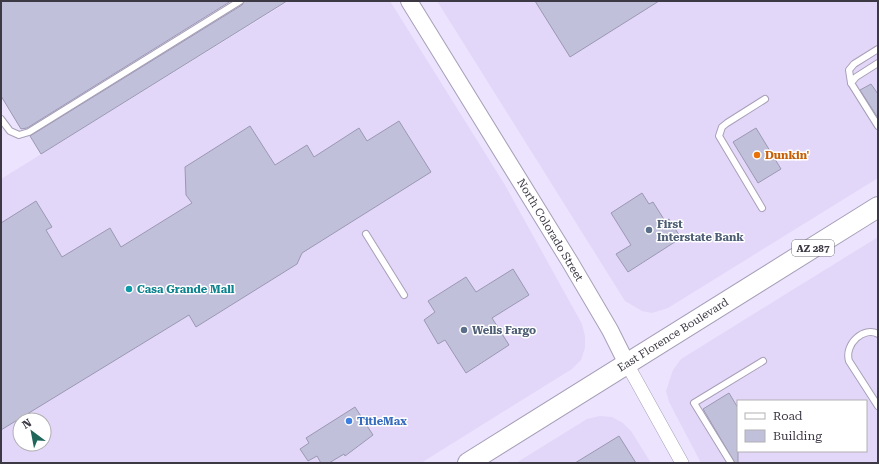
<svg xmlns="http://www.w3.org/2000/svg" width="879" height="464" viewBox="0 0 879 464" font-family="'Roboto Serif',serif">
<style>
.built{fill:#e3d7f9;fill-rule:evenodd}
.building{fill:#c1c0db;stroke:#9a98b2}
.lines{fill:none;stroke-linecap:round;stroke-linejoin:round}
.service-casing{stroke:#a89fb8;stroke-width:8}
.minor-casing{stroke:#a89fb8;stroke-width:14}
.tertiary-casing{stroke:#a89fb8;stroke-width:18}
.primary-casing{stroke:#a89fb8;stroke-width:22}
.service{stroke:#fff;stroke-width:6}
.minor{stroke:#fff;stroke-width:13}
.tertiary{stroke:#fff;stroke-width:16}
.primary{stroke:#fff;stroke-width:20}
.food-dot{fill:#e8710a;stroke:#fff;stroke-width:1.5}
.service-dot{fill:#5c6f8a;stroke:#fff;stroke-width:1.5}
.culture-dot{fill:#0f9aa8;stroke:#fff;stroke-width:1.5}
.shop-dot{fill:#3f7fe0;stroke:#fff;stroke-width:1.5}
.labels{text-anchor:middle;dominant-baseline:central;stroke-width:3;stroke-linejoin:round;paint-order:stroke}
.shield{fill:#fff;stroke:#77747c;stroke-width:1}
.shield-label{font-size:10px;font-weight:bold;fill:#3d3944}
.food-label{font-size:11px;font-weight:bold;fill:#c56008;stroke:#fff;text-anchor:start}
.service-label{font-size:11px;font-weight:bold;fill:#4e5e75;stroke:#fff;text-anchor:start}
.street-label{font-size:11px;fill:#3d3944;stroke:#fff}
.culture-label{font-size:11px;font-weight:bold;fill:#0d838f;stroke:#fff;text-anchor:start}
.shop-label{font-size:11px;font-weight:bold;fill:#366cbe;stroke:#fff;text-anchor:start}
</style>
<rect width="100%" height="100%" fill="#ece3fe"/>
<!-- built -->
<g class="built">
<path d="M289,1H390L505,185L582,324L585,336V348L581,360L572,369L421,463H1V179ZM20,420H44V444H20Z"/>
<path d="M437,1H878V178L668,308L652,313L642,311L625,301Z"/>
<path d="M878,237V463H701L669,402L666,391L673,370L681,359ZM738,401H866V451H738Z"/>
<path d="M600,416L612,417L623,423L631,431L651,463H516L587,419Z"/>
</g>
<!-- building -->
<g class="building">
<path d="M1,1H231L27,128L21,129L1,96Z"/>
<path d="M244,1H287L41,154L30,136L242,5Z"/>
<path d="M535,1H659L570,57Z"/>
<path d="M871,84L878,94V118L860,90Z"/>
<path d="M399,121L431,172L302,253L297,264L196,327L189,315L1,430V223L36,201L52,227L46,230L62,257L110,228L121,247L192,203L186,195L185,167L250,126L275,165L307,145L314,157L359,128L367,141Z"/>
<path d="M756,128L781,169L758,183L733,142Z"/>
<path d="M642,193L649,204L653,202L665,221L669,219L681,238L628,272L616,254L631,245L611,213Z"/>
<path d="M513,269L529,295L492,318L509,345L466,373L445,340L438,344L424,320L435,312L428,301L466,277L476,292Z"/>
<path d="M729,393L738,408V463H735L703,409Z"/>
<path d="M355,407L373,435L345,456L344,454L329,463H321L317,456L308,461L300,449L309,443L306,438Z"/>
<path d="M619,436L636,463H575Z"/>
</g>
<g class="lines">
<!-- service casing -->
<g class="service-casing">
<g id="service">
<path d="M878,63L856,77L851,83L878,126"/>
<path d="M851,83L849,70L854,64L878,49"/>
<path d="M1,119L10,131L19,135L29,132L240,1"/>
<path d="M762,208L719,136L722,127L727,123L765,99"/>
<path d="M366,234L404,295"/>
<path d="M878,334C864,326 844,344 849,361L878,406"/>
<path d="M731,463L694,403L763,361"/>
</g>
</g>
<!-- minor casing -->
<g class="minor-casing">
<path id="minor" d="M627,364L682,463"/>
</g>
<!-- tertiary casing -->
<g class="tertiary-casing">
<path id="tertiary" d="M409,1L570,262L610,330L627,364"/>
</g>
<!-- primary casing -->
<g class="primary-casing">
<path id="primary" d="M468,463L878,207"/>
</g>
<!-- service -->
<use href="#service" class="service"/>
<!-- minor -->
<use href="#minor" class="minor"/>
<!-- tertiary -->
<use href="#tertiary" class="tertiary"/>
<!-- primary -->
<use href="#primary" class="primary"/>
</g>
<!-- markers -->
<circle class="food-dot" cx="757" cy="155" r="4"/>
<g class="service-dot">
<circle cx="649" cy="230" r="4"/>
<circle cx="464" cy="330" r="4"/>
</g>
<circle class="culture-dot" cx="129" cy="289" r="4"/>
<circle class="shop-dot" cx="349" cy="421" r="4"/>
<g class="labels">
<!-- shield labels -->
<rect class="shield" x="792" y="240" width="42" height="16" rx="3"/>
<g class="shield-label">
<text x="813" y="248">AZ 287</text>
</g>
<!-- food labels -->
<g class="food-label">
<text x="765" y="155">Dunkin'</text>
</g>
<!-- service labels -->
<g class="service-label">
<text x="657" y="224">First<tspan x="657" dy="13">Interstate Bank</tspan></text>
<text x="472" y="330">Wells Fargo</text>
</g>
<!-- street labels -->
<g class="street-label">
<text transform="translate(550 230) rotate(59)">North Colorado Street</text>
<text transform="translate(673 335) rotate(-32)">East Florence Boulevard</text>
</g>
<!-- culture labels -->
<g class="culture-label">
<text x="137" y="289">Casa Grande Mall</text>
</g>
<!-- shop labels -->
<g class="shop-label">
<text x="357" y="421">TitleMax</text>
</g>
</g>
<!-- border -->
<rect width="879" height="464" fill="none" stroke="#3d3944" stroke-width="4"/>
<!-- legend -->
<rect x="737" y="400" width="130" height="52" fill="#ffffff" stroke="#b1b0b4"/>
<rect x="745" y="413" width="20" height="6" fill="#ffffff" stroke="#b1b0b4"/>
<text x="773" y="420" font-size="12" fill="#3d3944">Road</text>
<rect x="745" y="430" width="20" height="12" fill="#c1c0db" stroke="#b1b0b4"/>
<text x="773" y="440" font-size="12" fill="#3d3944">Building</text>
<!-- north arrow -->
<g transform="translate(32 432) rotate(328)"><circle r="19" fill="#ffffff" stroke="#b1b0b4"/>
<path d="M0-3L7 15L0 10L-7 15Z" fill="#20675b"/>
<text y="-6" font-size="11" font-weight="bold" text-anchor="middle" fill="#3d3944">N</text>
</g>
</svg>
